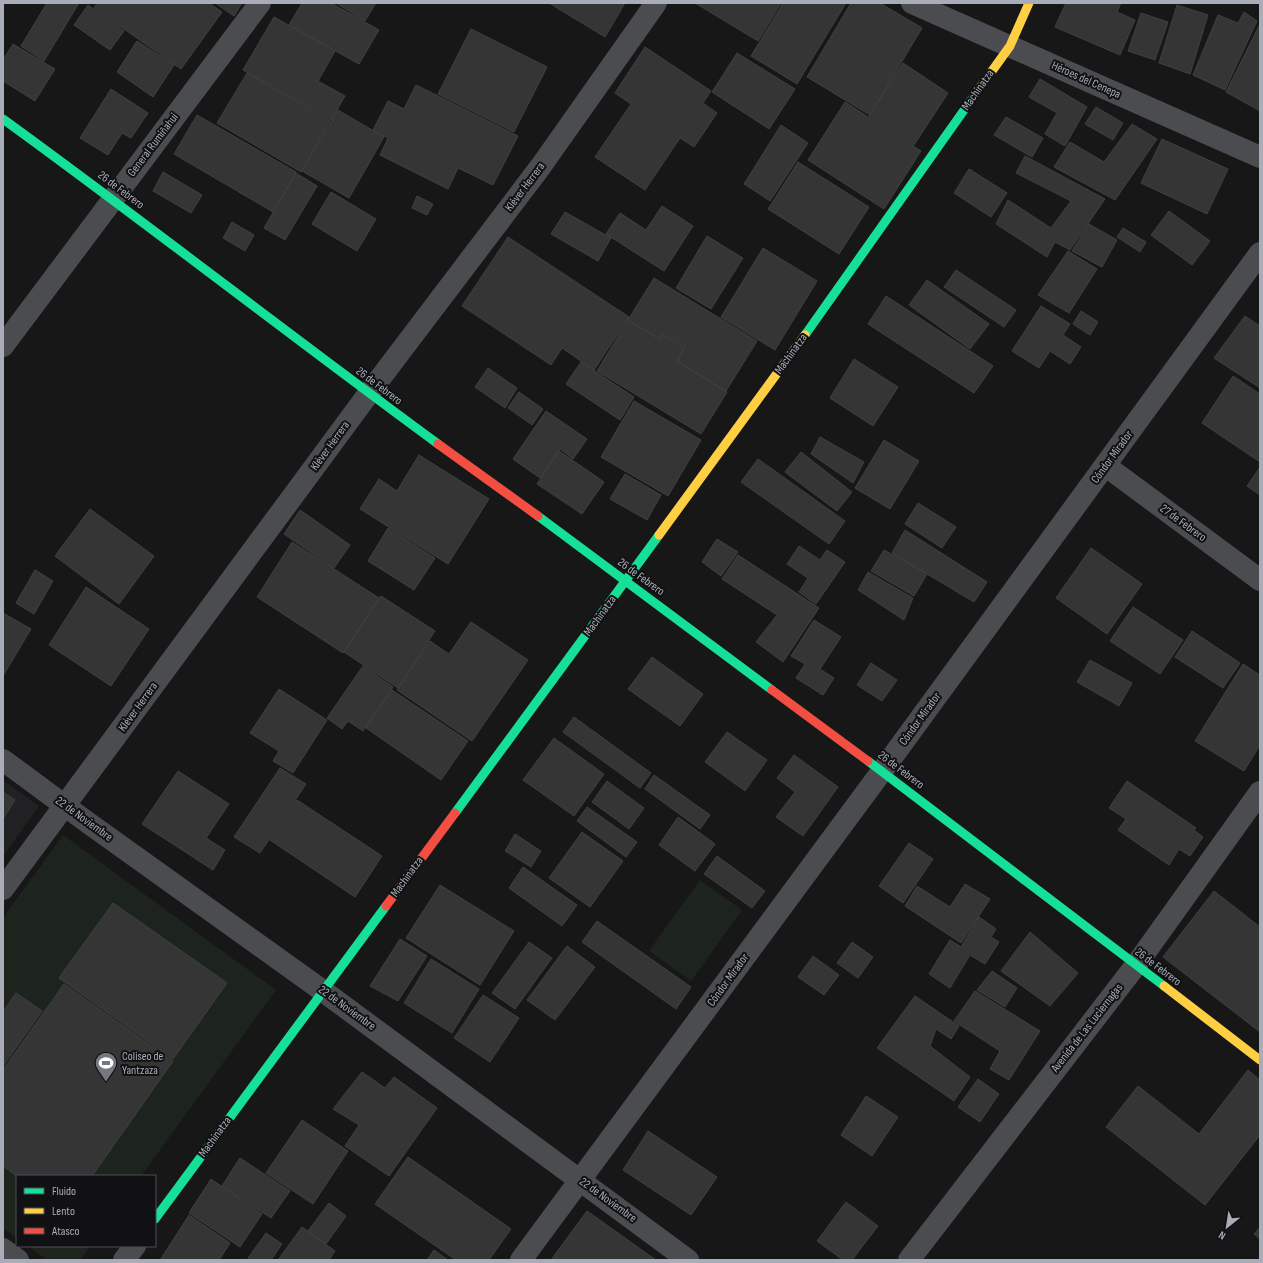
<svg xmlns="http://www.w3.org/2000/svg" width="1263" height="1263" viewBox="0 0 1263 1263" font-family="'Sofia Sans Condensed',sans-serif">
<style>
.built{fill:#212123}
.green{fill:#1d241e}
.building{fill:#353536;stroke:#3f4043}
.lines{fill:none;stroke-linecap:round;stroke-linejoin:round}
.street{stroke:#4b4c50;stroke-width:22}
.fast{stroke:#16e098;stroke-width:9}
.slow{stroke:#ffcf43;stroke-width:9}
.jam{stroke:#f24e42;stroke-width:9}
.labels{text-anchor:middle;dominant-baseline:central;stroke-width:4;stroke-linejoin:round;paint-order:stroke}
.street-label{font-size:12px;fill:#a8adb8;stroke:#111113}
.poi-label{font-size:12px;fill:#a8adb8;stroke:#111113;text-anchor:start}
</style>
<rect width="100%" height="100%" fill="#171717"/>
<!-- built -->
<path class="built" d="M3,780L39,806L3,856Z"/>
<!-- green -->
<g class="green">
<path d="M63,835L276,990L141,1176H17V1238L3,1228V918Z"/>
<path d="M700,880L742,910L691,981L649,951Z"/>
<path d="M28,1246H90L80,1260H47Z"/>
</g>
<!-- building -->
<g class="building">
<path d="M47,3H79L44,61L21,46Z"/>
<path d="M97,3H209L222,12L181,69L94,8Z"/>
<path d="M215,3H242L234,16Z"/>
<path d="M302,3H331L379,30L359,64L289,25Z"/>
<path d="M336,3H376L365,21Z"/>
<path d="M549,3H625L605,37Z"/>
<path d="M695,3H781L758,41Z"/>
<path d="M783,3H846L797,84L751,56Z"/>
<path d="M851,3H880L922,28L870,115L807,77Z"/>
<path d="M1066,3H1121L1117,12L1135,20L1120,55L1055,27Z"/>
<path d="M88,5L124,31L110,50L74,25Z"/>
<path d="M1177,5L1208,15L1190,74L1159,63Z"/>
<path d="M1244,12L1257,21L1225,90L1193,75L1218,15L1238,23Z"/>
<path d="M1141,13L1168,22L1155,60L1128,51Z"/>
<path d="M274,17L335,51L318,81L345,96L331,120L243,70Z"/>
<path d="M1260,24V111L1226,92Z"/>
<path d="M471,29L547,67L514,132L438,94Z"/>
<path d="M137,41L174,65L153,97L117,72Z"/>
<path d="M13,44L55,69L35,101L3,81V60Z"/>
<path d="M645,47L711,91L703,103L717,113L694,147L680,138L645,190L595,157L631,104L615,93Z"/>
<path d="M737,53L795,89L769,129L712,92Z"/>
<path d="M903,63L948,93L914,145L869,116Z"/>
<path d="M247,73L330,121L301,172L217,123Z"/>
<path d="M1040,79L1087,107L1065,146L1045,134L1057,113L1029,97Z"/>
<path d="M416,85L518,136L493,185L458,168L448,189L380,155L388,138L373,130L388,101L404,109Z"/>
<path d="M111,89L148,113L131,138L122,133L108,155L80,138Z"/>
<path d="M845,102L921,151L884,209L808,160Z"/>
<path d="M1096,107L1123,123L1113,140L1085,124Z"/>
<path d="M338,110L384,137L349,198L302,171Z"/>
<path d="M197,115L296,172L273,212L174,154Z"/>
<path d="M1006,117L1043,138L1032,157L994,135Z"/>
<path d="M1132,124L1157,139L1115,200L1054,167L1070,142L1104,162Z"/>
<path d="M781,125L808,143L770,201L744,184Z"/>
<path d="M1162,139L1228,169L1207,214L1141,183Z"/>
<path d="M1025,156L1105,199L1070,250L1055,242L1047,257L996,224L1008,200L1051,228L1071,201L1016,173Z"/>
<path d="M798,162L869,207L839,254L768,209Z"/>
<path d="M969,169L1007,193L991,217L954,193Z"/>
<path d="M163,172L202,195L191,213L153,191Z"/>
<path d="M296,173L317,186L285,240L264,228Z"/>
<path d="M331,192L376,219L357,251L312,224Z"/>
<path d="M417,196L433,204L427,215L412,208Z"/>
<path d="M662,206L693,226L664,271L606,234L620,213L646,230Z"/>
<path d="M1169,211L1210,241L1192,265L1151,235Z"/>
<path d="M565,212L611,238L598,261L551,234Z"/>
<path d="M232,222L254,235L245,251L223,238Z"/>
<path d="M1089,224L1117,240L1102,267L1072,251Z"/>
<path d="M1123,228L1146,242L1140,252L1117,237Z"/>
<path d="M707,236L743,258L711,309L676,288Z"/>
<path d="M508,237L629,317L594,370L562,348L551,365L462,306Z"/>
<path d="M763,248L817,281L775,350L721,317Z"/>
<path d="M1068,251L1097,269L1069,313L1038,295Z"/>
<path d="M956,270L1016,310L1004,327L944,287Z"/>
<path d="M654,278L757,341L726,391L677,361L685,347L663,334L660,339L628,320Z"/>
<path d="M927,280L989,324L970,349L909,305Z"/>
<path d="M886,296L993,366L974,393L868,324Z"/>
<path d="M1041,306L1070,324L1063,335L1081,347L1070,364L1050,351L1039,368L1012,351Z"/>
<path d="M1081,311L1098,322L1090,335L1073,324Z"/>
<path d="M1245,316L1260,326V388L1214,358Z"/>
<path d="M628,320L660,340L663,335L684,348L676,361L727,392L701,434L597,371Z"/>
<path d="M854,359L898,387L873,426L830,398Z"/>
<path d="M581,362L634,397L620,420L566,384Z"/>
<path d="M488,368L517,388L505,408L475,387Z"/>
<path d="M1233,376L1260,394V462L1202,423Z"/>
<path d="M519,392L543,409L532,425L508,408Z"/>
<path d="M634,401L701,440L668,496L601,457Z"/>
<path d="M546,411L587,439L573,459L560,449L540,478L513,459Z"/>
<path d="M820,437L864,462L853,483L811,454Z"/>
<path d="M884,440L919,461L890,509L855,488Z"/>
<path d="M559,451L604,482L582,514L537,484Z"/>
<path d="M801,452L852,492L837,511L785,472Z"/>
<path d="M419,455L489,499L448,564L360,509L379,479L397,491Z"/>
<path d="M758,459L845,521L829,544L741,482Z"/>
<path d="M1260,467V495L1247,486Z"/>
<path d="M625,474L661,495L647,520L610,499Z"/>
<path d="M918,503L956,527L942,548L905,524Z"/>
<path d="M90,509L154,556L119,604L55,556Z"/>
<path d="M300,510L350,545L334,568L284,534Z"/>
<path d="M388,528L435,558L414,590L368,561Z"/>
<path d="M905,530L987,582L974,602L892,553Z"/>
<path d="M717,539L738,552L721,576L702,562Z"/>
<path d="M292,542L379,598L343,653L257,597Z"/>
<path d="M799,546L820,560L827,550L845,562L816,604L799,592L808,578L787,564Z"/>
<path d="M1091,548L1142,584L1107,634L1056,598Z"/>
<path d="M884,550L927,574L914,596L871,571Z"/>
<path d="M738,555L819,608L783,662L756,642L777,615L722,579Z"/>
<path d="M35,570L53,581L34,614L16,603Z"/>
<path d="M868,572L913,598L904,620L858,590Z"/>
<path d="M86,587L149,629L111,686L49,645Z"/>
<path d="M381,596L435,631L398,688L344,652Z"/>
<path d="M1133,607L1183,640L1160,674L1110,641Z"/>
<path d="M3,613L31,629L3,676Z"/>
<path d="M814,620L841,637L820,669L834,678L823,695L796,678L805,664L791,656Z"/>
<path d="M471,622L528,660L472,741L397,690L430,641L449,654Z"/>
<path d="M1192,631L1240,663L1223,688L1175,657Z"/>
<path d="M652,657L703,694L680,726L628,689Z"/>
<path d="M1090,660L1132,683L1119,706L1077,682Z"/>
<path d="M871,663L897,680L882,701L857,685Z"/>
<path d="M1243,664L1260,675V745L1244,771L1195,741Z"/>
<path d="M363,666L393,687L363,731L348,721L342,729L327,718Z"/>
<path d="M279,689L327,720L293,773L273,761L279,751L250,733Z"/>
<path d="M392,690L468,741L441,780L366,728Z"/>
<path d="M574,717L651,773L640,788L563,732Z"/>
<path d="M727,732L767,760L745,791L705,762Z"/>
<path d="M554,738L604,774L574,816L523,780Z"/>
<path d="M794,755L838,787L803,836L776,817L795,792L777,778Z"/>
<path d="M280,768L306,784L260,853L234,837Z"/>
<path d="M178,771L229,804L206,838L225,850L213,870L142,824Z"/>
<path d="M654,775L710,815L700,829L645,789Z"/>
<path d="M607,781L644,808L629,829L592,802Z"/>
<path d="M1127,781L1196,828L1194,830L1203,837L1190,856L1179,849L1169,865L1118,830L1126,819L1109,808Z"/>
<path d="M3,792L15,800L3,819Z"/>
<path d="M297,800L382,856L355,897L270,840Z"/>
<path d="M587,807L637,842L626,857L577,821Z"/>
<path d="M678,817L715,844L695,871L659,845Z"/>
<path d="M582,832L623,861L590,907L549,878Z"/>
<path d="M515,834L541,851L531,867L505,851Z"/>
<path d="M909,843L933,859L903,903L879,886Z"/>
<path d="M717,856L765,891L752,908L704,874Z"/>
<path d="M523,867L577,905L562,926L509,888Z"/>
<path d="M965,884L990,899L961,943L905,906L917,886L950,907Z"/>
<path d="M440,885L514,931L480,985L406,938Z"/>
<path d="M1214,891L1260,927V1032L1163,957Z"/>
<path d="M113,903L227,983L173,1059L59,978Z"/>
<path d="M979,917L996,929L991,937L999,942L985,964L970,955L950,988L929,974L950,940L961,947Z"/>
<path d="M597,921L691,987L676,1009L582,942Z"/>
<path d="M1030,932L1078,973L1050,1006L1001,971Z"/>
<path d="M400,939L427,956L398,1001L370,986Z"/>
<path d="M529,942L552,958L515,1009L492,993Z"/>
<path d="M852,942L873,957L858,978L837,963Z"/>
<path d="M567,946L595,967L555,1020L527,1000Z"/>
<path d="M813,956L839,975L824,995L798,977Z"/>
<path d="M431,959L479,989L452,1033L404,1003Z"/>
<path d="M992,971L1017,988L1005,1007L977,990Z"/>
<path d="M64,984L173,1061L92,1176H17L3,1166V1070Z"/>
<path d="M975,991L1040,1031L1009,1080L990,1069L1000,1051L954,1021Z"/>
<path d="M16,993L42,1011L3,1066V1012Z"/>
<path d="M483,995L519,1018L490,1062L454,1038Z"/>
<path d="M915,996L959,1026L951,1039L936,1029L930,1046L970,1077L954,1101L877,1048Z"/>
<path d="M1248,1070L1260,1080V1135L1205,1205L1106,1127L1138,1086L1199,1134Z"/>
<path d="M362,1072L385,1088L394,1077L437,1108L389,1176L345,1146L359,1125L333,1109Z"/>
<path d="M978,1079L999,1094L980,1122L958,1107Z"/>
<path d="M866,1096L898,1117L872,1156L841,1135Z"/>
<path d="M302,1120L348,1151L313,1204L266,1173Z"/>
<path d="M648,1131L717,1177L691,1215L623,1170Z"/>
<path d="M408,1157L511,1229L489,1260H456L375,1204Z"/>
<path d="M240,1158L290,1191L271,1218L222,1186Z"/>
<path d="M211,1179L262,1214L240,1247L189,1213Z"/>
<path d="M846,1202L878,1226L852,1260H843L817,1241Z"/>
<path d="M329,1203L346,1216L326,1244L308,1231Z"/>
<path d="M587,1211L656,1260H551Z"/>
<path d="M189,1215L230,1243L219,1260H160Z"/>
<path d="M302,1227L335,1251L329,1260H278Z"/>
<path d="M1260,1227V1239L1254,1234Z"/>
<path d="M266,1233L282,1244L271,1260H250L248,1258Z"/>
<path d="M434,1250L448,1260H427Z"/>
</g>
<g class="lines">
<!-- street -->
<g class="street">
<path d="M912,3L1260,157"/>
<path d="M3,346L260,3"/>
<path d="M1106,466L1260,580"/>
<path d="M3,760L87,822L323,991L688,1260"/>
<path d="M3,889L369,393L541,166L656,3"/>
<path d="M3,1249L18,1260"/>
<path d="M124,1260L135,1246"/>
<path d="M521,1260L882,771L1260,253"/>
<path d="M909,1260L1136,965L1260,792"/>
</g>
<!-- fast -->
<g class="fast">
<path d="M3,119C149,225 292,337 438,444"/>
<path d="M805,335L974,96"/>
<path d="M538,516L772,690"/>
<path d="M868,761L1164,986"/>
<path d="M455,813L659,535"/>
<path d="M155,1219L386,906"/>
</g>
<!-- slow -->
<g class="slow">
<path d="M974,96L1010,46L1029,3"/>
<path d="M659,535L805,335"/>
<path d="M1164,986L1260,1060"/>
</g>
<!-- jam -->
<g class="jam">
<path d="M438,444L538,516"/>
<path d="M772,690L868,761"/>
<path d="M386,906L455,813"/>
</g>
</g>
<!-- icons -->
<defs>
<g id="stadium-pin" transform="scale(1.15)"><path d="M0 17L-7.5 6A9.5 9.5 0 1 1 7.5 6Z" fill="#757880" stroke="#111113"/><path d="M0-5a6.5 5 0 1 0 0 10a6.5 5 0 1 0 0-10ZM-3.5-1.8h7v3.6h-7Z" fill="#fff"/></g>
</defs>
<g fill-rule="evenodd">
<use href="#stadium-pin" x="106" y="1063"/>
</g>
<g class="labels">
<!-- street labels -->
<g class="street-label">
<text transform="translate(1086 80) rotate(24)">Héroes del Cenepa</text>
<text transform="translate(978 90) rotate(-55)">Machinatza</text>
<text transform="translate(153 145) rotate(-53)">General Rumiñahui</text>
<text transform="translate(525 187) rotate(-53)">Kléver Herrera</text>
<text transform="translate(121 190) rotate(37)">26 de Febrero</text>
<text transform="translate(791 354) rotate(-54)">Machinatza</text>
<text transform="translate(379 386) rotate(37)">26 de Febrero</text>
<text transform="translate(330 446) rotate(-54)">Kléver Herrera</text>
<text transform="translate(1112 457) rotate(-54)">Cóndor Mirador</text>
<text transform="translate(1183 523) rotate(36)">27 de Febrero</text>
<text transform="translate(641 577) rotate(36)">26 de Febrero</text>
<text transform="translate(600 616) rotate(-54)">Machinatza</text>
<text transform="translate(138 707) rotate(-54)">Kléver Herrera</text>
<text transform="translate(920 719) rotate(-54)">Cóndor Mirador</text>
<text transform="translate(901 770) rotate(37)">26 de Febrero</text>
<text transform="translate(84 819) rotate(36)">22 de Noviembre</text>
<text transform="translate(407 877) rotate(-54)">Machinatza</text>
<text transform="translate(1158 967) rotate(37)">26 de Febrero</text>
<text transform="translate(728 980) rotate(-54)">Cóndor Mirador</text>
<text transform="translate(347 1008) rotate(36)">22 de Noviembre</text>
<text transform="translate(1087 1028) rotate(-52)">Avenida de Las Luciernagas</text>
<text transform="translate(215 1137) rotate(-54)">Machinatza</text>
<text transform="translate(608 1200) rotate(36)">22 de Noviembre</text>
</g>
<!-- poi labels -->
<g class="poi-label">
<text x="122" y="1056">Coliseo de<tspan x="122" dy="14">Yantzaza</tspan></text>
</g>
</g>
<!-- border -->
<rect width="1263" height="1263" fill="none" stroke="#a8adb8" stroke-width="8"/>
<!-- legend -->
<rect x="16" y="1175" width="140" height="72" fill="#111113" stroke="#4d4f55"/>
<rect x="24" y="1188" width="20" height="6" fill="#16e098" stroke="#4d4f55"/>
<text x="52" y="1195" font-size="12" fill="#a8adb8">Fluido</text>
<rect x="24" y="1208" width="20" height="6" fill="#ffcf43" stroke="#4d4f55"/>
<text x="52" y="1215" font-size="12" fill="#a8adb8">Lento</text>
<rect x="24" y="1228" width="20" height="6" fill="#f24e42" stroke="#4d4f55"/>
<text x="52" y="1235" font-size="12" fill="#a8adb8">Atasco</text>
<!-- north arrow -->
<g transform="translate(1227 1227) rotate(210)" stroke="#111113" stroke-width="3" paint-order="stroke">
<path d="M0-3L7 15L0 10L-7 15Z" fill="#a8adb8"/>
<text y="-6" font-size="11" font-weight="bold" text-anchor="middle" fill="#a8adb8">N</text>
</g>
</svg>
